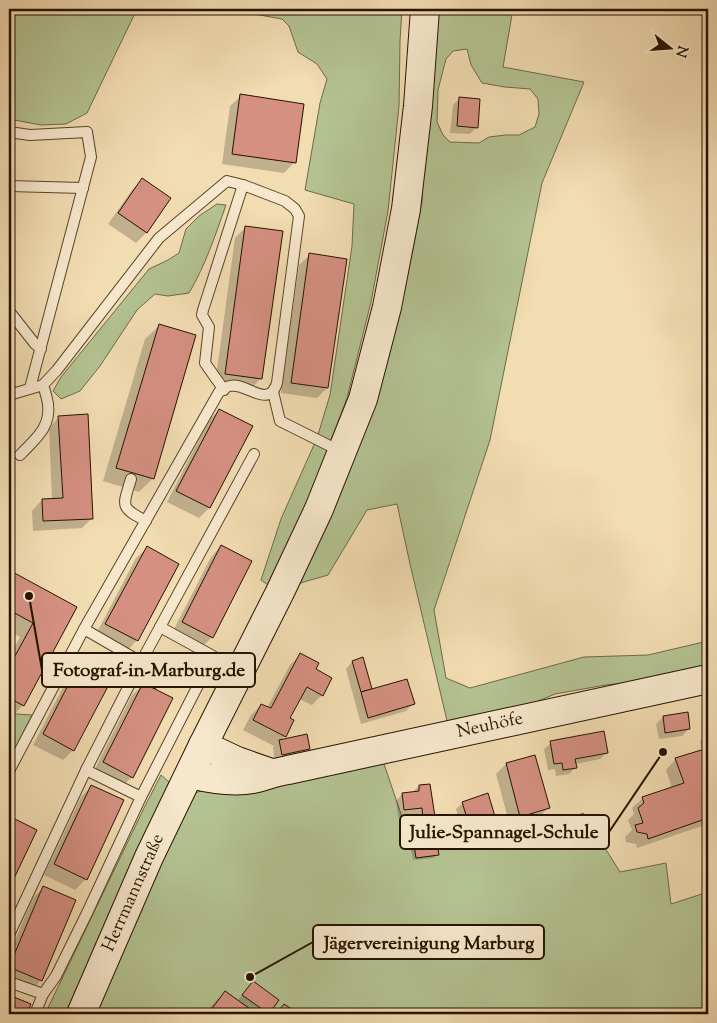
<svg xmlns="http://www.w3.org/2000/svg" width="717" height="1023" viewBox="0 0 717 1023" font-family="'Sorts Mill Goudy',serif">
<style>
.green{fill:#b4c291;stroke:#6c6a48;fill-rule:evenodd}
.shadow{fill:#0003}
.building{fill:#d59082;stroke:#251200}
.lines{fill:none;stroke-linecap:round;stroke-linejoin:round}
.lane-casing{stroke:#58442c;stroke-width:12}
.secondary-casing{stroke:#251200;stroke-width:30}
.lane{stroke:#f7e8cd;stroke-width:10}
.secondary{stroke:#f7e8cd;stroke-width:28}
.labels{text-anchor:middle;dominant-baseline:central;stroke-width:5;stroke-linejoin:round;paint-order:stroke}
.street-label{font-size:18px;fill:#251200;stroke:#f7e8cd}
.leader{fill:none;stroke:#251200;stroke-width:2}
.callout-dot{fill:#251200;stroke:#f7e8cd;stroke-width:2}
.callout{fill:#f7e8cd;stroke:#251200;stroke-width:2}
.callout-label{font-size:19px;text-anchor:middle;font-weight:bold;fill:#251200}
</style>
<rect width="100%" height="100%" fill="#f2dcb2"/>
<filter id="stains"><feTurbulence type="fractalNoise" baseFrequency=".004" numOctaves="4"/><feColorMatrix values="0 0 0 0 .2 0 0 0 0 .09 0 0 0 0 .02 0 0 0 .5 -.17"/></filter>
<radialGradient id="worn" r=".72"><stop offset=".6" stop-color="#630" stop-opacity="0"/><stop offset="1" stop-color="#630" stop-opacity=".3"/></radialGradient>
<!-- green -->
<g class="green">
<path d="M9,9H137L87,113L66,124L41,125L9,119Z"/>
<path d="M226,9H402L400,41L399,106L388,211L371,302L347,398L308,500L268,585L261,580L281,519L317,438L330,395L352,246L354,204L305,190L320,103L327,79L317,64L298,52L289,26L282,19Z"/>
<path d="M435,9H513L503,67L584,82L542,183L490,440L434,610L446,678L470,688L584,657L648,655L708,641V668L673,677L606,685L555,694L519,709L448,725L410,564L397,504L367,510L328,575L290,586L401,300L413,249L422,201L424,148ZM467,49L471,65L482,83L505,87L530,89L538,99L539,114L535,127L519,135H506L489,137L479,143L450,142L443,135L437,122L438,90L446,59L453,51Z"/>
<path d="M217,204L226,205C215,236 206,264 189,293L168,296L155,294L137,310L100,366L80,391L61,399L53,391L61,377L149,269L168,260L179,253L186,229L199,216Z"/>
<path d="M9,710L16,714L32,715L9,762Z"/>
<path d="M382,758L403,820L438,841L524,843L583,813L620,872L666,863L671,904L708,892V1014H92L190,795L206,789Z"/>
<path d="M161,775L169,782L156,815L65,1014H45L145,806Z"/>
</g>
<!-- shadow -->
<g class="shadow">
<path d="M241,96L294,163L284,173L222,164L230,106Z"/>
<path d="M460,98L477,127L470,134L450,133L453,105Z"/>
<path d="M142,180L170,198L146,233L136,243L108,224L132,190Z"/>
<path d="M246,227L261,378L251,389L215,384L235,238Z"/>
<path d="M310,255L345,260L327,388L317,398L281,393L299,265Z"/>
<path d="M159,326L153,478L139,492L103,481L145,339Z"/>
<path d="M219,410L251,427L209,508L199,518L167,502L209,420Z"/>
<path d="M59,417L92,518L82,528L33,531L32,511L42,500H52L49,428Z"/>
<path d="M221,546L212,637L201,648L172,633L211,557Z"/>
<path d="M147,548L137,640L127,651L96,634L136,558Z"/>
<path d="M9,572L76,608L23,705L10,719L9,718V658L20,637L9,631Z"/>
<path d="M300,655L314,670L322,695L312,705L299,699L289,719L285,736L280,741L309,749L302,756L275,761L273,748L274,746L243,730L251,715L262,705L267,708L290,665Z"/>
<path d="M84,658L73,750L63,760L33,745L73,668Z"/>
<path d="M352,662L371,690L413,704L406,711L361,724L346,669Z"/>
<path d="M148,674L154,688L132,777L122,787L93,773L132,695L140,688L145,677Z"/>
<path d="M687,714L689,729L682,736L659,739L656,724L663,717Z"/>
<path d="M708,733V824L637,848L636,844L626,842L625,837L632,830L628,820L634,814L632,808L643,798L672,788L666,770L676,759L702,751L700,741Z"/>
<path d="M551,743L607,752L600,759L575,764L576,767L569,774L556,776L555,769L548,770L544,749Z"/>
<path d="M534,756L548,808L538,818L510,826L496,774L506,764Z"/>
<path d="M419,786L433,817L426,824L417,825L415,814L398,817L396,801L402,794L412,793Z"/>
<path d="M91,787L86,879L75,890L44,875L81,797Z"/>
<path d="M463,803L495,820L488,826L463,834L456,809Z"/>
<path d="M9,818L36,830L9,886Z"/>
<path d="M415,847L437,854L434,858L413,860L411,850Z"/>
<path d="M43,888L41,980L31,991L9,982V955L33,898Z"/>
<path d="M253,982L277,1000L267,1014H253L251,1013L249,1014H205L211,1006L225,992L237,1001Z"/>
</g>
<!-- building -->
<g class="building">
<path d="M240,94L304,104L296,163L232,154Z"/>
<path d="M459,97L480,99L478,128L457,126Z"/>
<path d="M142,178L171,198L147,233L118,213Z"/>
<path d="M245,226L283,231L262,379L225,374Z"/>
<path d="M309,253L347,259L328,388L291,383Z"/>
<path d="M159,324L196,335L154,479L116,468Z"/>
<path d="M219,409L253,426L210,508L176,491Z"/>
<path d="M88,414L93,519L43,521L42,499L63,498L58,416Z"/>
<path d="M221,545L252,561L213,638L182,622Z"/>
<path d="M147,546L179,564L138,641L105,624Z"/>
<path d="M9,570L77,607L24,706L9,698V667L33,623L9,610Z"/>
<path d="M300,653L319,663L316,669L332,678L323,696L307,687L290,718L294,720L286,737L253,720L261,704L271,708Z"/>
<path d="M83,656L115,673L74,751L43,734Z"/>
<path d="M363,657L372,689L361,692L352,661Z"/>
<path d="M148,673L160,679L155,689L143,683Z"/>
<path d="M407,679L415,704L368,718L361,692Z"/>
<path d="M143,683L173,698L133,778L103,762Z"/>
<path d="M688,712L690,729L665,733L663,716Z"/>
<path d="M604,731L608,753L575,759L577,768L563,770L562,763L554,764L550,741Z"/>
<path d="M307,734L310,749L282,755L279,740Z"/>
<path d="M708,748V818L648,839L647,834L637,832L635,825L643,823L638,808L644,803L642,797L684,783L675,758Z"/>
<path d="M535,755L550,808L520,817L506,763Z"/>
<path d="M430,784L435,817L423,819L422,808L404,810L402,793L419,791V785Z"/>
<path d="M91,785L124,800L87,880L54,864Z"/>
<path d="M488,793L496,820L470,828L462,802Z"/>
<path d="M9,816L37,830L9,889Z"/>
<path d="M437,842L439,855L416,858L414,845Z"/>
<path d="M43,886L76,900L42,981L9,967Z"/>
<path d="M253,981L279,1000L269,1014L242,995Z"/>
<path d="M225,991L253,1011L251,1014H208Z"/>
<path d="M9,995L31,1004L27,1014H9Z"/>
<path d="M284,1004L299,1014H276Z"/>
</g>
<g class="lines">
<!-- lane casing -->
<g class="lane-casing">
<g id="lane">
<path d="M9,132L30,135L87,132L91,157L30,388"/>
<path d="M9,186L83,188"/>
<path d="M9,311L35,344L41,349"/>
<path d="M224,390L205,363L209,327L202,315L203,310L243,185"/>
<path d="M273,392L280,421L342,452"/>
<path d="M9,395L43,385L57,370L159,238L227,181L243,185L285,201L295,209L299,216L277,383C268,410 247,382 230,386C227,386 223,390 219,392L84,629L9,771"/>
<path d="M20,455C35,439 51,428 48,404C47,398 45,391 43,385"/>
<path d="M131,479C123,506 119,507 146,521"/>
<path d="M84,629L141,662L254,454"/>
<path d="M86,770L141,797"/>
<path d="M9,935L86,770L141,662"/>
<path d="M9,982L43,994L35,1014"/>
<path d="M43,994L56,976L87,913L141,797L213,656L160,627"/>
</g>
</g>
<!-- secondary casing -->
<g class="secondary-casing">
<g id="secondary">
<path d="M203,745L237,761L271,773"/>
<path d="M190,774C210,779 232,783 253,779C265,776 276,772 288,770L708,679"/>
<path d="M81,1014L149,857L203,745L280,592L319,509L363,399L387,307L406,209L418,106L425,9"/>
</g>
</g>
<!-- lane -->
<use href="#lane" class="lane"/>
<!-- secondary -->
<use href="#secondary" class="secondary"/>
</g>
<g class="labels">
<!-- street labels -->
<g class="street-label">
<text transform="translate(490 726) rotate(-12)">Neuhöfe</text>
<text transform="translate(134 893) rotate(-66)">Herrmannstraße</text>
</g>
</g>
<!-- callouts -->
<path class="leader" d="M29 596L42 670M663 752L609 832M250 977L313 942"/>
<g class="callout-dot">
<circle cx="29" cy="596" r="5"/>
<circle cx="663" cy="752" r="5"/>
<circle cx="250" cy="977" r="5"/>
</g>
<g class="callout">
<rect x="42" y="653" width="213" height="34" rx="5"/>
<rect x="400" y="815" width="209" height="34" rx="5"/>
<rect x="313" y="925" width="231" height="34" rx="5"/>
</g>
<g class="callout-label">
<text x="149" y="676">Fotograf-in-Marburg.de</text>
<text x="504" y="838">Julie-Spannagel-Schule</text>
<text x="429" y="949">Jägervereinigung Marburg</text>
</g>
<!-- margin -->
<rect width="717" height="1023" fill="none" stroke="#f2dcb2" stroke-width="30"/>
<rect x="10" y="10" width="697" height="1003" fill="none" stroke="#251200" stroke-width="2.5"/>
<rect x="15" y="15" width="687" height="993" fill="none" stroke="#251200"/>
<!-- north arrow -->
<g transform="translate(670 48) rotate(107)" stroke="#f7e8cd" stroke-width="4" paint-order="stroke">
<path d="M0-4L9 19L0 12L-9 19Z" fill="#251200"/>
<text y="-8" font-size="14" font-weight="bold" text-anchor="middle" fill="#251200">N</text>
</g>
<rect width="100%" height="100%" filter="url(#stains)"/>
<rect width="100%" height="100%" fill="url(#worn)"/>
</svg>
